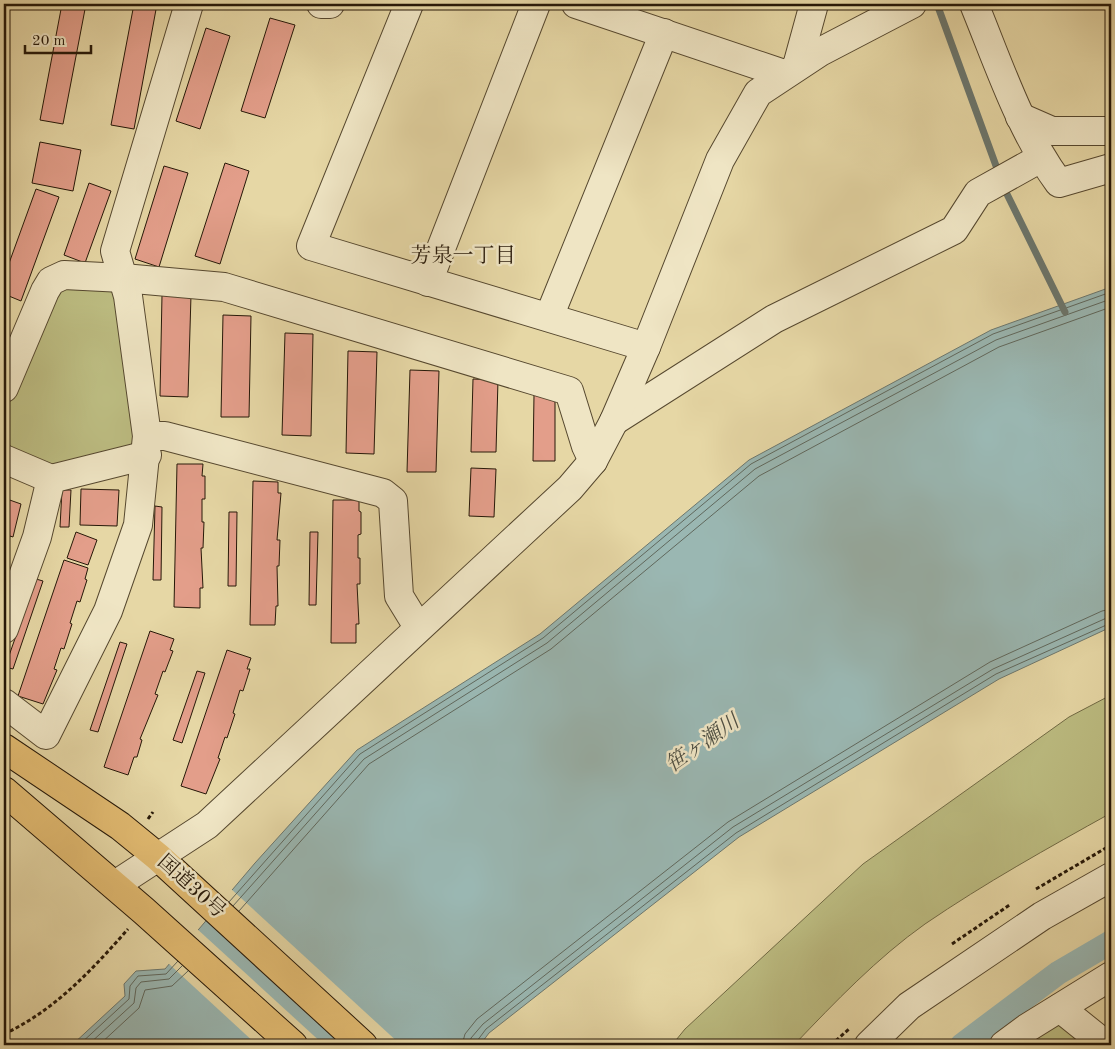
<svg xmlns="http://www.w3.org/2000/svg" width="1115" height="1049" viewBox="0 0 1115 1049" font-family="'Old Standard TT','Noto Serif JP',serif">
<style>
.green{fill:#bcbc81;stroke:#716a44}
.water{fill:#9ab7b2;stroke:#6c776e}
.pier{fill:#e6d7a5}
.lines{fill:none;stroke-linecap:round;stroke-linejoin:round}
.shore{stroke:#60685d;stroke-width:1}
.stream{stroke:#6c776e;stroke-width:7}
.canal{stroke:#9ab7b2;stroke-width:24}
.building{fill:#e39e8a;stroke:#261808}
.minor-casing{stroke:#56482f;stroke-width:30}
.highway-casing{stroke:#261808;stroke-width:30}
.path{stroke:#261808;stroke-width:3;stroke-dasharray:4 2.5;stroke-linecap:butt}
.minor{stroke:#efe5c4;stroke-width:28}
.highway{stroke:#e3bc72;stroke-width:28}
.labels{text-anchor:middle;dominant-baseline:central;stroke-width:5;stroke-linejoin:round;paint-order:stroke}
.street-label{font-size:20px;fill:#261808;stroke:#efe5c4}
.neighbourhood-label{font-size:21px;fill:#261808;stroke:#efe5c4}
.water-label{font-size:21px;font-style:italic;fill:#4f5044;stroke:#efe5c4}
</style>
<rect width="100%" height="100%" fill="#e6d7a5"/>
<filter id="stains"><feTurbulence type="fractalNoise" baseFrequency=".004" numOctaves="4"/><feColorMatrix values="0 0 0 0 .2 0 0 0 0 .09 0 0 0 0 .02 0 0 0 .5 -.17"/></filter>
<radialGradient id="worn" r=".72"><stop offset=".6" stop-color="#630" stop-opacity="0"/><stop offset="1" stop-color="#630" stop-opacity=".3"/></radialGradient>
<!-- green -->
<g class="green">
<path d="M52,288L110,289L118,298L135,439L129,448L52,467L4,449V415Z"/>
<path d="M1111,695V813C1048,848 985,883 925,924C877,958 835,1002 794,1045H672L685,1029L863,864L1069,717Z"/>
<path d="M1061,1020L1098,1045H1025Z"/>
</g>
<!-- water -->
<path class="water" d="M1111,287V627L999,679L739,837L489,1033L480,1045H72L125,996L124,984L136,971L165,969L255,863L357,750L540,634L749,460L991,330Z"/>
<!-- pier -->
<g class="pier">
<path d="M230,888L401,1045H344L205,918Z"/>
<path d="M196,928L324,1045H257L167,962Z"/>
</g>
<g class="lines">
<!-- shore -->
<g class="shore">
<path d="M229,902L360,754L543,638L751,464L993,334L1111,292"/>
<path d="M233,906L364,759L547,643L755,469L996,340L1111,299"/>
<path d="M239,911L369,764L551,649L759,476L999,347L1111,307"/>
<path d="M79,1045L129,999L130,986L138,976L166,974L178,961"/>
<path d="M88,1045L134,1003L136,988L141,982L169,979L182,966"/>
<path d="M99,1045L139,1008L145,990L172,986L188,971"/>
<path d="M462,1045L465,1034L477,1019L728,822L990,662L1102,611L1111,609"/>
<path d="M470,1045L471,1038L483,1024L733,827L993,669L1111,616"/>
<path d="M476,1045L477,1041L486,1029L736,833L996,674L1111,623"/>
</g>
<!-- stream -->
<g class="stream">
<path d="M937,4L999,174"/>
<path d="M1002,184L1065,312"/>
</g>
<!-- canal -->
<path class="canal" d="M962,1045L1058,973L1111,942"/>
</g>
<!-- building -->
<g class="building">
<path d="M62,4H86L63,124L40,120Z"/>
<path d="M134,4H157L134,129L111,125Z"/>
<path d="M270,18L295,25L265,118L241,111Z"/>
<path d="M206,28L230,36L200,129L176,121Z"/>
<path d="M40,142L81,150L73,191L32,183Z"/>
<path d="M225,163L249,171L220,264L195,256Z"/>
<path d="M164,166L188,173L159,267L135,259Z"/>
<path d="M89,183L111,191L85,263L64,255Z"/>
<path d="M36,189L59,197L21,301L4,294V277Z"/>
<path d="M162,295H191L188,397L160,396Z"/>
<path d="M223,315L251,316L249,417H221Z"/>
<path d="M285,333L313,334L311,436L282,435Z"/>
<path d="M348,351L377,352L374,454L346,453Z"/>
<path d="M410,370L439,371L436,472H407Z"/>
<path d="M473,379L498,380L496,452H471Z"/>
<path d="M534,395H555V461H533Z"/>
<path d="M177,464H203L202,476H205V499H202V522H204L203,548H201L203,588H200V608L174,607Z"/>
<path d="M471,468L496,469L494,517L469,516Z"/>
<path d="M253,481L278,482V493H281L277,540H280L279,566H277L278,606H276L275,625H250Z"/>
<path d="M81,489L119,490L117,526L80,525Z"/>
<path d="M62,490H71L69,527H60Z"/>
<path d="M4,498L21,504L13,537L10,536L4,556Z"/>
<path d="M333,500H359V511L361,512V534L358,535V558H360V584H357L359,624H356V643H331Z"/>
<path d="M155,506L162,507L161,580H153Z"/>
<path d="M229,512H237L236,586H228Z"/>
<path d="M76,532L97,540L88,565L67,558Z"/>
<path d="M310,532H318L316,605H309Z"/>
<path d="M64,560L88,568L85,579L87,580L80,602L77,601L70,623L72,624L64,649L61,648L54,669L57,670L43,704L18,696Z"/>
<path d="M36,579L43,581L13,669L5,667Z"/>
<path d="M150,631L174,639L170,650L173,651L165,672L163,671L155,694L158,695L140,739L142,740L137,757H134L128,775L104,767Z"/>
<path d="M120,642L127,644L98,732L90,730Z"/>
<path d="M227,650L251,658L247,669H250L243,691L240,690L233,713L235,714L227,738L225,737L218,758L220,759L206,794L181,786Z"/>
<path d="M197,671L205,673L182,743L173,740Z"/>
</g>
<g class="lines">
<!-- minor casing -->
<g class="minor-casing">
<g id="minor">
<path d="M321,4H330"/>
<path d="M409,4L311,246L646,347"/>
<path d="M576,4L784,74"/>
<path d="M974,4C999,65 1020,130 1059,183L1111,168"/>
<path d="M797,66L814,4"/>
<path d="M1020,117L1052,131H1111"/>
<path d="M428,282L536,4"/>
<path d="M549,317L664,33"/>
<path d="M4,388L45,291L51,281L64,275L123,278L224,287L569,391L586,446L593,461"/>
<path d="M614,421L774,319L954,230L978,193L1041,158"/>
<path d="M147,436H165L383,493L393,501L399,596L418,627"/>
<path d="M4,459L51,479"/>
<path d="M4,629L37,537L51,479L147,455"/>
<path d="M4,703L46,735L108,611L138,525L147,436L128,296L115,251L189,4"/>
<path d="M115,885L207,825L570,488L593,461L614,421L646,347L720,160L758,93L820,52L912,4"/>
<path d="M1060,1008L1106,1045"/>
<path d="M869,1045L909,1006L1042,916L1111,877"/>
<path d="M1004,1045L1027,1028L1111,976"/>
</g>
</g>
<!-- highway casing -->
<g class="highway-casing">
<g id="highway">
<path d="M4,748L120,826L158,857L363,1045"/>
<path d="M4,791L144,911L293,1045"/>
</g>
</g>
<!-- path -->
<g class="path">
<path d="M148,819L153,812"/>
<path d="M1036,889L1111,845"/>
<path d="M952,944L1011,904"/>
<path d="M4,1034C54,1011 92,970 128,929"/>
<path d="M831,1045L849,1029"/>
</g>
<!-- minor -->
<use href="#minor" class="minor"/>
<!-- highway -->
<use href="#highway" class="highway"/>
</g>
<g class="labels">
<!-- street labels -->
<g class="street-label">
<text transform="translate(191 887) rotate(42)">国道30号</text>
</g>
<!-- neighbourhood labels -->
<g class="neighbourhood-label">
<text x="463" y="256">芳泉一丁目</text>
</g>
<!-- water labels -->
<g class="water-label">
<text transform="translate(703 744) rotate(-35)">笹ヶ瀬川</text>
</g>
</g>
<!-- margin -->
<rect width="1115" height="1049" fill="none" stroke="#e6d7a5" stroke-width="20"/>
<rect x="5" y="5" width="1105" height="1039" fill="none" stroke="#261808" stroke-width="2.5"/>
<rect x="10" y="10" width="1095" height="1029" fill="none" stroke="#261808"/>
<!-- scale -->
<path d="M25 45v8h66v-8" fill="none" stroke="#261808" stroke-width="2.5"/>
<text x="32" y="45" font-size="15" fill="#261808" stroke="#efe5c4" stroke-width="4" paint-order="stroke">20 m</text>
<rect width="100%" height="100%" filter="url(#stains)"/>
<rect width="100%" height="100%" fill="url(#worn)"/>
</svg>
